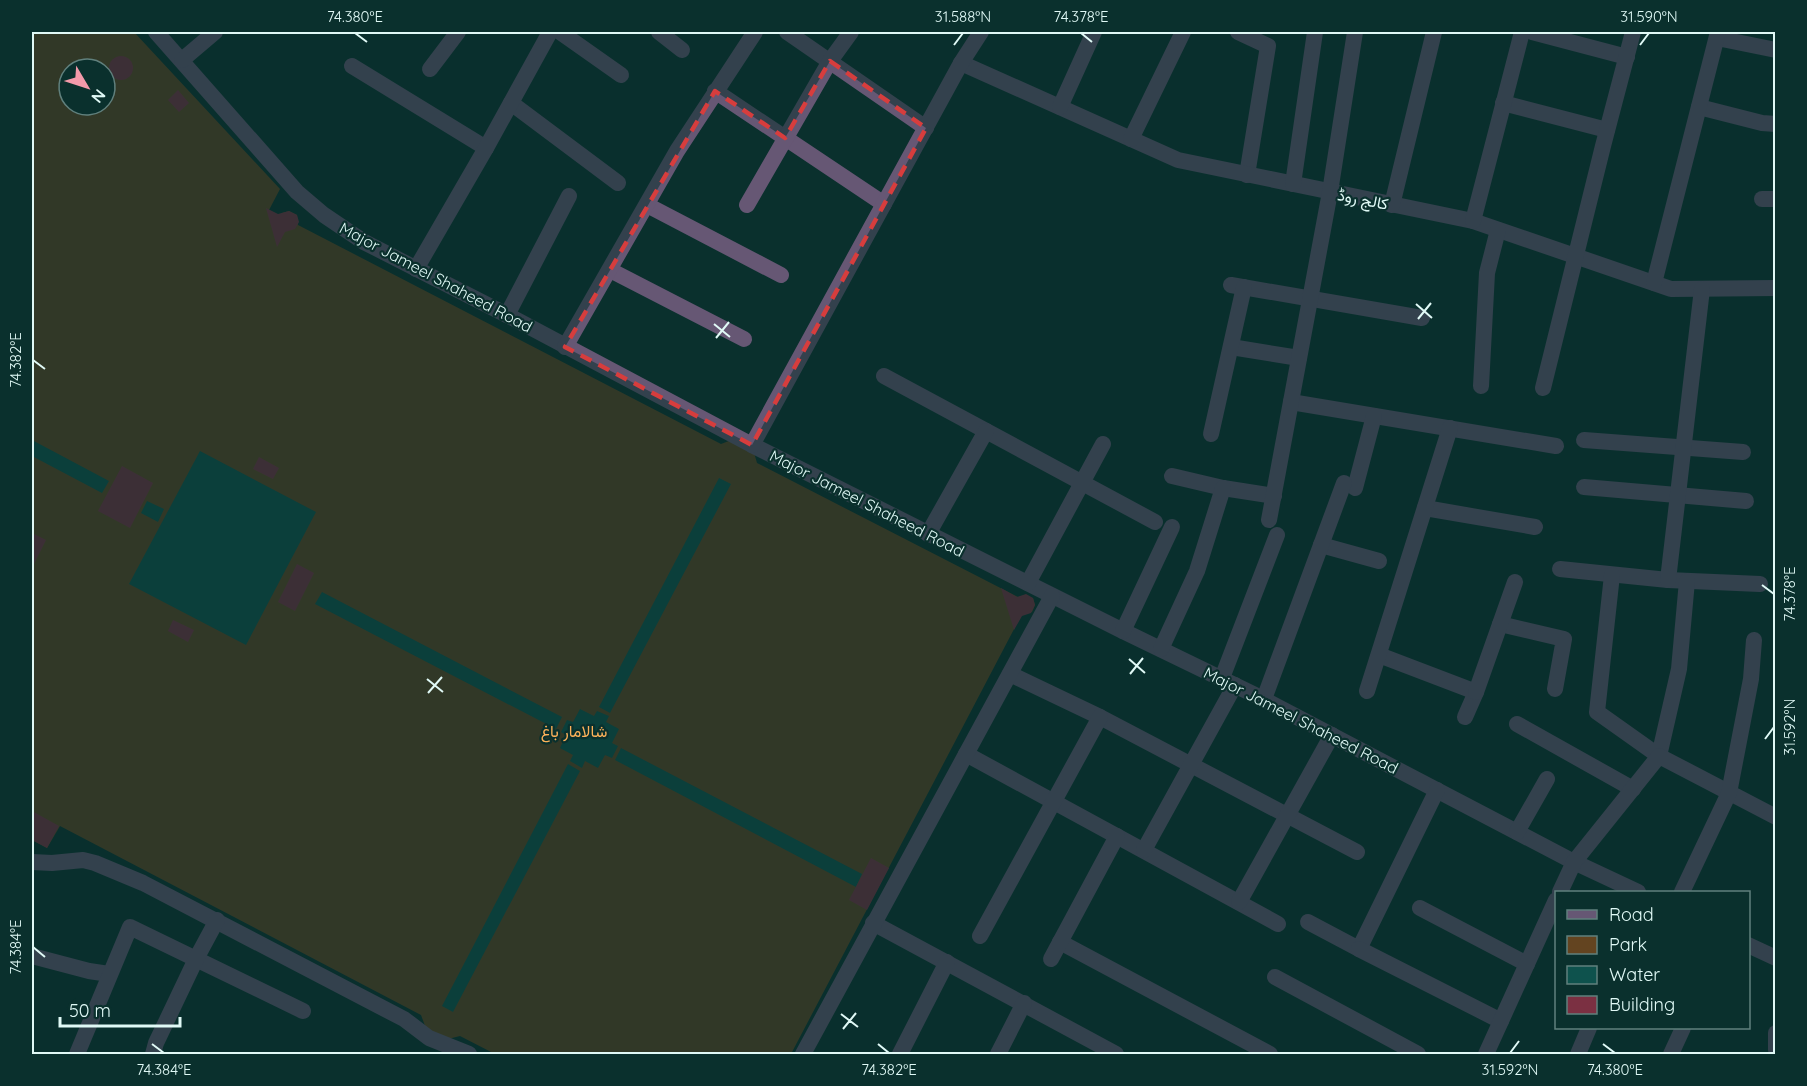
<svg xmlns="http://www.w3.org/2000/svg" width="1807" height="1086" viewBox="0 0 1807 1086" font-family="Quicksand,Vazirmatn,sans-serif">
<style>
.green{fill:#634420;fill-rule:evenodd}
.water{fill:#0e524d}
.building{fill:#7b3042}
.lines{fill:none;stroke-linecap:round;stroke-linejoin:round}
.minor{stroke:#665774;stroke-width:16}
.marked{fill:none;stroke:#d73d3d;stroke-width:4.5;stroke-dasharray:12 8;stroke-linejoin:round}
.ticks{fill:none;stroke:#e0f9f6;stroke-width:2}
.labels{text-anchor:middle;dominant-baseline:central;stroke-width:4.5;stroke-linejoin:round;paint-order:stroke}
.street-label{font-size:16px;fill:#e0f9f6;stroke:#0a302d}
.park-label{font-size:16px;fill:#feb25a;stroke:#0a302d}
.neatline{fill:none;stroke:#e0f9f6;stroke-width:2}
.ticks-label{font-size:15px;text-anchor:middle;fill:#e0f9f6}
</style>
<rect width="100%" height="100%" fill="#0a302d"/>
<!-- green -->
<path class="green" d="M32,32H134L280,189L269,210L280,216L282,213L289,211L297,215L298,225L721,444L734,439L753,449L757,463L1018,597L1033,598L1035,605L1032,612L1022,614L791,1054H495L460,1036L444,1040L427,1031L421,1015L60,826L47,848L32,840ZM69,69H105V105H69Z"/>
<!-- water -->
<g class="water">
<path d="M32,440L109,481L102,493L32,456Z"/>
<path d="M200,451L316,512L246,645L129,584Z"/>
<path d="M719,478L731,484L610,713L599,707Z"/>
<path d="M147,501L164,509L158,522L141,513Z"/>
<path d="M322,592L562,717L556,729L315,604Z"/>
<path d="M580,709L594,716L597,711L609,716L606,722L619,729L612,743L618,746L612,758L605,755L598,768L585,761L582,768L570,761L573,755L560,748L566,735L561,732L567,720L573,722Z"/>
<path d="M621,748L862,874L856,887L615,760Z"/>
<path d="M568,764L580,771L453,1012L442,1006Z"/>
</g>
<!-- building -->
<g class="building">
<circle cx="121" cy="68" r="12"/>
<path d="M178,90L189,103L179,112L168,100Z"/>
<path d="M266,208L278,214L289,211L297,215L299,222L295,229L285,232L277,247Z"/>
<path d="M259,457L279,468L273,479L253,469Z"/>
<path d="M122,466L153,483L130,528L98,511Z"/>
<path d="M32,533L46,540L32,568Z"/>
<path d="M297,564L314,573L295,611L278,602Z"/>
<path d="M1001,588L1017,597L1026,594L1033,598L1035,605L1031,613L1022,616L1014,630Z"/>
<path d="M173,620L194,630L188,642L168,631Z"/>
<path d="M32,811L59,826L47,848L32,840Z"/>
<path d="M871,858L889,868L867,910L849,900Z"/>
</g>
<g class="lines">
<!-- minor -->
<g class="minor">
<path d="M156,32L297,192L324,215L364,242L507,315L752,445L1123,631L1255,695L1574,862L1638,892"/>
<path d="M560,32L621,75"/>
<path d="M659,32L682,50"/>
<path d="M787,32L926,128"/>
<path d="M1238,32L1268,46L1247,175"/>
<path d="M1532,32L1627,57"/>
<path d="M1717,38L1776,50"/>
<path d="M182,60L215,32"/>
<path d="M961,63L1178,160L1473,221L1671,289L1776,288"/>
<path d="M352,66L486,148"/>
<path d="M430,69L458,32"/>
<path d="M715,91L884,204"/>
<path d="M511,103L618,183"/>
<path d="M1503,103L1607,130"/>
<path d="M1060,107L1094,32"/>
<path d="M1699,107L1762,123L1776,124"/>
<path d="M1131,139L1183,32"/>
<path d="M1293,184L1315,32"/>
<path d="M1762,199H1776"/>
<path d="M647,205L781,275"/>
<path d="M747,205L830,61L851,32"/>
<path d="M1392,205L1434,32"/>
<path d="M1473,221L1522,32"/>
<path d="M416,269L486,148L550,32"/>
<path d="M610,270L744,339"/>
<path d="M1654,283L1718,32"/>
<path d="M1231,285L1422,318"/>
<path d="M507,315L569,196"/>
<path d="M565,347L677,151L755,32"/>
<path d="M1231,347L1299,358"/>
<path d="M884,376L1155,522"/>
<path d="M1481,386L1487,273L1498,230"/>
<path d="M1543,388L1603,146L1633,32"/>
<path d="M1291,402L1556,446"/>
<path d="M1211,434L1244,287"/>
<path d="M1584,440L1743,452"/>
<path d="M752,445L961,63L981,32"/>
<path d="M1172,476L1223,488L1274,496"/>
<path d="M1584,487L1746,501"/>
<path d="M1355,488L1374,416"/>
<path d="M1425,508L1535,527"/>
<path d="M1269,520L1330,192L1355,32"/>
<path d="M928,534L986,431"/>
<path d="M1321,545L1379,561"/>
<path d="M1560,569L1668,580L1760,584"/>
<path d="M1612,575L1597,712L1659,756L1679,669L1687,581"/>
<path d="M1668,580L1702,289"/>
<path d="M1028,583L1103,444"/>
<path d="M1500,624L1564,639L1555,689"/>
<path d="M1123,631L1172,527"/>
<path d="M1161,649L1197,571L1223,488"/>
<path d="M1379,655L1476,692L1465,717"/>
<path d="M1010,674L1100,717L1357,852"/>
<path d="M1222,678L1277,535"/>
<path d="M1367,691L1450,428"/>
<path d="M1476,692L1515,582"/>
<path d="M1264,699L1344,483"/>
<path d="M1517,724L1633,789"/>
<path d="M966,754L1278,924"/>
<path d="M1517,832L1547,779"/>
<path d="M1144,850L1235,685"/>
<path d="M32,862L52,863L83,860L95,863L143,883L404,1019L429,1038L469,1054"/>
<path d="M1560,892L1574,862L1659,756L1776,817"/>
<path d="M1682,892L1729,793L1751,679L1754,640"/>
<path d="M1239,902L1332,735"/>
<path d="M1420,908L1527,964"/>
<path d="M1308,922L1359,949L1437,790"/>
<path d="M873,923L1116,1054"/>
<path d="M980,936L1100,717"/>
<path d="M1060,942L1270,1054"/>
<path d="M1748,945L1776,958"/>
<path d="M1359,949L1501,1021"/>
<path d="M32,956L89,971L109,974"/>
<path d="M1051,959L1117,836"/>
<path d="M1275,977L1418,1054"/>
<path d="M1776,1033V1050"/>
<path d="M77,1054L130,927L303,1011"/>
<path d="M153,1054L156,1043L196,959L217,920"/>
<path d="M803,1054L1052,596"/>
<path d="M900,1054L947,962"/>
<path d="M998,1054L1024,1003"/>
<path d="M1486,1054L1556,900"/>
<path d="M1578,1054L1589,1028"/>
<path d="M1671,1054L1683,1028"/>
</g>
</g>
<!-- marked area -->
<path d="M0 0H1807V1086H0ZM830,61L926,128L752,445L565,347L715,91L785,138Z" fill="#0a302d" fill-opacity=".55" fill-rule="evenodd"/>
<path class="marked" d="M830,61L926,128L752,445L565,347L715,91L785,138Z"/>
<!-- ticks -->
<path class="ticks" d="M355,33L367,42M1081,33L1092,42M954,45L963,33M1640,45L1649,33M1416,304L1432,318M1418,319L1431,303M714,324L730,337M716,338L729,322M33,360L45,369M1762,585L1774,594M1129,659L1145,673M1130,674L1143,658M427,679L443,692M428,693L442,677M1765,739L1774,727M33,947L45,957M841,1014L858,1027M843,1029L856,1013M152,1044L164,1053M878,1044L889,1053M1603,1044L1615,1053M1510,1053L1519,1041"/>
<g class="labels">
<!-- street labels -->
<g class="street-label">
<text transform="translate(1363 199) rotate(11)">کالج روڈ</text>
<text transform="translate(436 277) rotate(28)">Major Jameel Shaheed Road</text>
<text transform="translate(867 503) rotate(27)">Major Jameel Shaheed Road</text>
<text transform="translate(1301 720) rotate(27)">Major Jameel Shaheed Road</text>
</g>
<!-- park labels -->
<g class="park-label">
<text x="574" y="731">شالامار باغ</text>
</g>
</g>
<!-- border -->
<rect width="1807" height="1086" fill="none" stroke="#0a302d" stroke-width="66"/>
<!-- legend -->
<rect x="1555" y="891" width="195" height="138" fill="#0a302d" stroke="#60807d" stroke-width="1.5"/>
<rect x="1567" y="910" width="30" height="9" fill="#665774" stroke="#60807d" stroke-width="1.5"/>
<text x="1609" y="921" font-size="18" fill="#e0f9f6">Road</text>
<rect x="1567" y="936" width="30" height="18" fill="#634420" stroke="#60807d" stroke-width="1.5"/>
<text x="1609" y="951" font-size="18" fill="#e0f9f6">Park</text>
<rect x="1567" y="966" width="30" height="18" fill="#0e524d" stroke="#60807d" stroke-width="1.5"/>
<text x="1609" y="981" font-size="18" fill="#e0f9f6">Water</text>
<rect x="1567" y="996" width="30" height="18" fill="#7b3042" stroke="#60807d" stroke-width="1.5"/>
<text x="1609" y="1011" font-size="18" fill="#e0f9f6">Building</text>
<!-- north arrow -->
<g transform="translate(87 87) rotate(129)"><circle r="28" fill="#0a302d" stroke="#60807d" stroke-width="1.5"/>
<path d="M0-4.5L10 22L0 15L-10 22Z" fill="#f39aaa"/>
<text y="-9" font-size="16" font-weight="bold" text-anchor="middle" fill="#e0f9f6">N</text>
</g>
<!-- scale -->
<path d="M60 1017v9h120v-9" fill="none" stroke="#e0f9f6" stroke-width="3"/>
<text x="69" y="1017" font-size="18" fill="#e0f9f6" stroke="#0a302d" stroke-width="4.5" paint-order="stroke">50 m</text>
<rect x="33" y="33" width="1741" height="1020" class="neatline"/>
<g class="ticks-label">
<text x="355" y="22">74.380°E</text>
<text x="963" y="22">31.588°N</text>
<text x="1081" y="22">74.378°E</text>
<text x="1649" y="22">31.590°N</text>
<text transform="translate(16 360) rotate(-90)" y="5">74.382°E</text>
<text transform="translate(1790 594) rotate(-90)" y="5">74.378°E</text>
<text transform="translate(1790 727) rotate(-90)" y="5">31.592°N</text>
<text transform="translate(16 947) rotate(-90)" y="5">74.384°E</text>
<text x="164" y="1075">74.384°E</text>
<text x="889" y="1075">74.382°E</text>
<text x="1510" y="1075">31.592°N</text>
<text x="1615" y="1075">74.380°E</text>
</g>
</svg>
